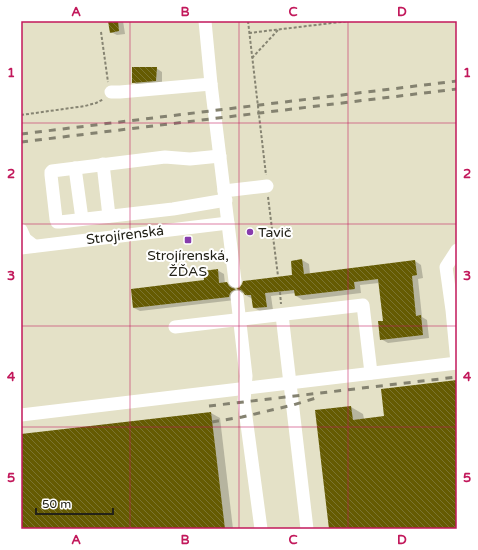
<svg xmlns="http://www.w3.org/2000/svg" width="478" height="550" viewBox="0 0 478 550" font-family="'Varela Round',sans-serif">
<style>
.shadow{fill:#0003}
.building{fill:url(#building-back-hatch)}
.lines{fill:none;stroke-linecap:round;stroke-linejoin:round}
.path{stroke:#868472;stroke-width:2;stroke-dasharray:3 2;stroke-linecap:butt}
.minor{stroke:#fff;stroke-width:13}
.rail{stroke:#848270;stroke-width:3;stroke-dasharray:7 7;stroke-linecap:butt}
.grid{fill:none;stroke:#c2185b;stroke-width:1;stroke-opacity:0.55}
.poi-dot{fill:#873cad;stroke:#fff;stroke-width:1.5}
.labels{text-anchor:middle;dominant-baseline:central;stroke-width:4;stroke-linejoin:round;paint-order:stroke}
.poi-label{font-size:14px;fill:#232218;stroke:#fff;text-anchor:start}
.street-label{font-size:14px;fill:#232218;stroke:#fff}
.neatline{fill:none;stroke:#c2185b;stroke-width:1.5}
.grid-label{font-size:13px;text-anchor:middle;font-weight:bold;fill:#c2185b}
</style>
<defs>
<pattern id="building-back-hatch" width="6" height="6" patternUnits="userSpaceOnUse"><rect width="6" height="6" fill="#655b02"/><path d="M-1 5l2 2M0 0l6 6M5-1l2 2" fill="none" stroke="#7b7430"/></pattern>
</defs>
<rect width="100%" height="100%" fill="#e4e1c7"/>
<!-- shadow -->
<g class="shadow">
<path d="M109,21H123L125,34L117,35L111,32Z"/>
<path d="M156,68L162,72V84L139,86L133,82Z"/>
<path d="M302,260L309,264L310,274L415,261L421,265L423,278L418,279L422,317L427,320L429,338L388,343L381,339L384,321L379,283L360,285L361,293L303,300L296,296V293L271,296L273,310L260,311L254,308L253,299L245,295L244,292L239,294L235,300L140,311L134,308L206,281L217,270L224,274L225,284L227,283L234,287L236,290L241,288L293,276L292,261Z"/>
<path d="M457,381V529H330L351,407L363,414L364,419L385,417Z"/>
<path d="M211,413L220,418L233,529H21V435Z"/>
</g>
<!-- building -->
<g class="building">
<path d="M108,21H118L119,31L110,33Z"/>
<path d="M132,67H157L156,81L132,83Z"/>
<path d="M302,259L304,274L415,260L417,275L412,276L416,316L421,315L423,335L380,340L378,321H383L378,279L354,282L355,289L295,296L294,290L265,293L267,307L253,308L251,295H245L243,292L241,290L236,289L232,291L230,293L229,297L133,308L131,289L204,280L203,271L218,269L219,283L227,282L229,286L232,288L236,289L240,287L242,284L243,281L292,275L291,261Z"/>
<path d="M457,380V529H329L315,410L351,406L353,420L384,416L381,389Z"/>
<path d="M211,412L225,529H21V434Z"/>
</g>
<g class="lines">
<!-- path -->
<g class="path">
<path d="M248,21L266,175"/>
<path d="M101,32L108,82"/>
<path d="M249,33L349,21"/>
<path d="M252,58L278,30"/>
<path d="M21,115L85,106L96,103L104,99"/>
<path d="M268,197L278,276"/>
<path d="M280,292L281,304"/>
</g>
<!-- minor -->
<g class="minor">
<path d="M205,21L211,84L235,281"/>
<path d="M111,92H120L211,84"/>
<path d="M220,156L190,159L165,157L52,171L51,172V175L56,219L57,222H60L173,209L226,200"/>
<path d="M103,164L109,216"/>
<path d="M75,168L82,219"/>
<path d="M224,191L267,186"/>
<path d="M21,230L25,239L34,246"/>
<path d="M21,248L228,223"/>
<path d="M237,297L246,376L244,402L261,529"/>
<path d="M282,315L307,529"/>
<path d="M175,327L363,305L371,373"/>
<path d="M457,363L452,310L446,267L457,250"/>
<path d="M21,415L457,363"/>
</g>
<!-- rail -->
<g class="rail">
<path d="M21,134L457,81"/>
<path d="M21,142L457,89"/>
<path d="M209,406L457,377"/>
<path d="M212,422L242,417L293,405L316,398"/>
</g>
</g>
<!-- grid -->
<path class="grid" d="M130,21V529M239,21V529M348,21V529M21,123H457M21,224H457M21,326H457M21,427H457"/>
<!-- markers -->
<g class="poi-dot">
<circle cx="250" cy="232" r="4"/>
<rect x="184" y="236" width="8" height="8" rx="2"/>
</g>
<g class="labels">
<!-- poi labels -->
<g class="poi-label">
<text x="258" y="232">Tavič</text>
<text x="188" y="255" text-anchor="middle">Strojírenská,<tspan x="188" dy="16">ŽĎAS</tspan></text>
</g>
<!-- street labels -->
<g class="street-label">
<text transform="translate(125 235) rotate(-7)">Strojírenská</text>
</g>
</g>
<!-- border -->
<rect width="478" height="550" fill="none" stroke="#ffffff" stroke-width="44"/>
<!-- scale -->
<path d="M36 508v6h77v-6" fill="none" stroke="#232218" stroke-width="2"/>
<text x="42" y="508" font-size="12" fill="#232218" stroke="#ffffff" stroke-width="3" paint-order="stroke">50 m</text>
<rect x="22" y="22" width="434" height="506" class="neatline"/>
<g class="grid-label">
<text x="76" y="16">A</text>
<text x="185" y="16">B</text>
<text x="293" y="16">C</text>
<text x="402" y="16">D</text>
<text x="11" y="77">1</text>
<text x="467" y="77">1</text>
<text x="11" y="178">2</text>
<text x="467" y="178">2</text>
<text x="11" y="280">3</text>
<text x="467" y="280">3</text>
<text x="11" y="381">4</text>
<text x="467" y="381">4</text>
<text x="11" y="482">5</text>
<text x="467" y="482">5</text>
<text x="76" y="544">A</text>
<text x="185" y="544">B</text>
<text x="293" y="544">C</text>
<text x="402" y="544">D</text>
</g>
</svg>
